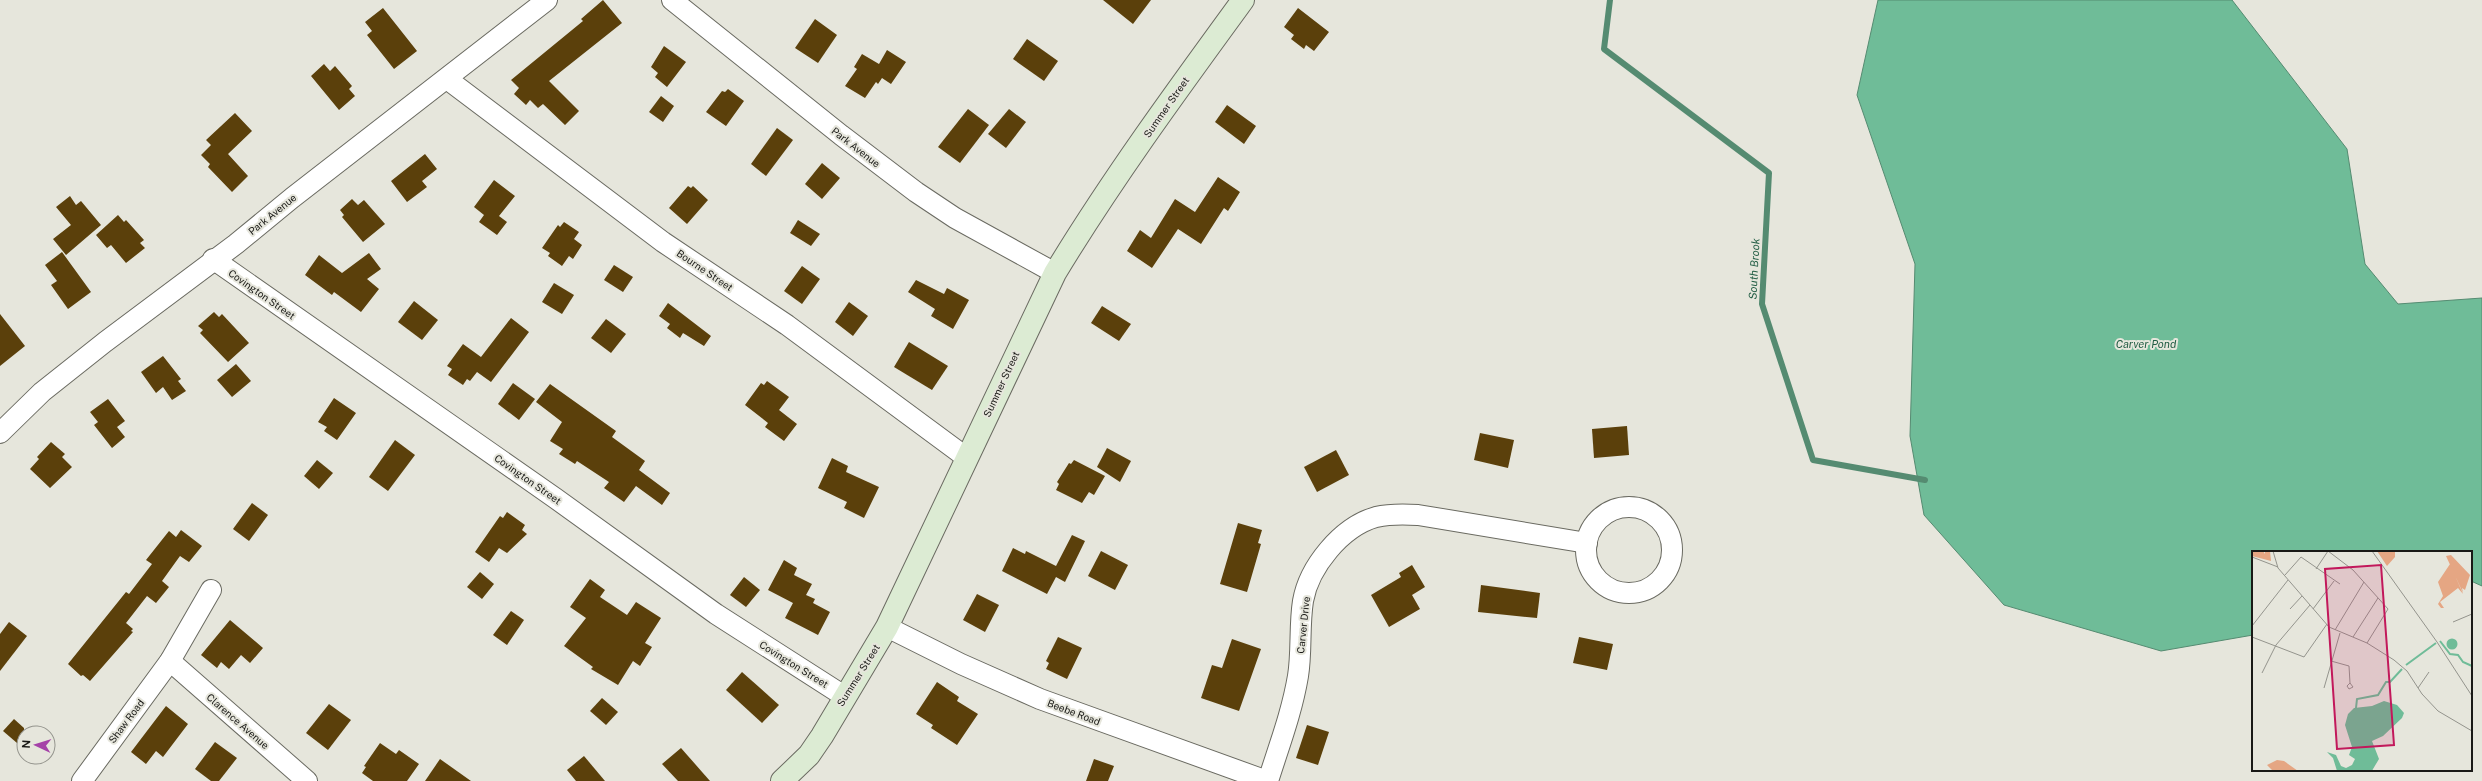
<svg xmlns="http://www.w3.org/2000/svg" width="2482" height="781" viewBox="0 0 2482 781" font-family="'Public Sans',sans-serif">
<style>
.water{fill:#6fbc98;stroke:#558b71}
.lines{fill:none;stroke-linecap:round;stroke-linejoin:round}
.stream{stroke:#558b71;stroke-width:6}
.building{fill:#5b400b}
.minor-casing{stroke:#6a6a61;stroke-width:22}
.secondary-casing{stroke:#6a6a61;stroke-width:24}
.minor{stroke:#fff;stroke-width:20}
.secondary{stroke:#dcebd3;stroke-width:22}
.labels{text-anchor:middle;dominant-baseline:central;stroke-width:4;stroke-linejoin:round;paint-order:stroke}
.street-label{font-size:10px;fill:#191916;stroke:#e6e6dc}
.water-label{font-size:11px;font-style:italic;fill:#235e45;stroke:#e6e6dc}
.inset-river{fill:none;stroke:#6fbc98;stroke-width:2}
.inset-road{fill:none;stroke:#94948d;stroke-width:1}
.view{fill:#c2185b;fill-opacity:0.15;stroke:#c2185b;stroke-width:2}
.inset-edge{fill:none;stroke:#191916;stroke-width:2}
</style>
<rect width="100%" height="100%" fill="#e6e6dc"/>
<!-- water -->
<path class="water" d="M1878,0H2232L2347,149L2365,264L2398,304L2482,298V586L2471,581V552H2253V635L2161,651L2004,605L1924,515L1910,436L1915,264L1857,95Z"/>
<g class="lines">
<!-- stream -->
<path class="stream" d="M1610,0L1604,49L1769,173L1762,304L1813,460L1925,480"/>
</g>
<!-- building -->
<g class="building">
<path d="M603,0L622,23L549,81L579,111L565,125L543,104L538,108L530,100L526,105L514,94L519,88L511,80L583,21L581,19Z"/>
<path d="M1103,0H1151L1133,24Z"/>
<path d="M383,8L417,51L394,69L367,35L372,31L365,22Z"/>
<path d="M1298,8L1329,32L1314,51L1306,45L1304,49L1291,39L1294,35L1284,27Z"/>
<path d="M815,19L837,35L818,63L795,48Z"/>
<path d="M1027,39L1058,61L1044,81L1013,59Z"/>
<path d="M664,46L686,62L667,87L655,77L658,73L651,67Z"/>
<path d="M887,50L906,62L891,84L882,78L878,84L876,82L865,98L845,86L857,69L854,67L862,54L879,64Z"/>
<path d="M324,64L330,71L335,66L352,86L349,89L355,96L339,110L311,76Z"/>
<path d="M728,89L744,101L726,126L706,112L722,91L725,92Z"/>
<path d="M661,96L674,106L663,122L649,112Z"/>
<path d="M1227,105L1256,126L1244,144L1215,122Z"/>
<path d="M968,109L989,125L960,163L938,147Z"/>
<path d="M1009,109L1026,122L1006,148L988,134Z"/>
<path d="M235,113L252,131L228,154L248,176L232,192L208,167L210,164L201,155L211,145L206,140Z"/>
<path d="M777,128L793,140L766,176L751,164Z"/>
<path d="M425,154L437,169L422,181L427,187L407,202L391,181Z"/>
<path d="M822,163L840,178L822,199L805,184Z"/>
<path d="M1218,177L1240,192L1228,211L1224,208L1201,244L1178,229L1152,268L1127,251L1140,230L1151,238L1175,199L1195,212Z"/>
<path d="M494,180L515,196L499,216L507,222L497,235L479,222L484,215L474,207Z"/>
<path d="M688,186L691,188L693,186L708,200L687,224L669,208Z"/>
<path d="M70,196L76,205L81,201L101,225L66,255L53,239L71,225L56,207Z"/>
<path d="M352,199L358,205L364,200L385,224L363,242L342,217L344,215L340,210Z"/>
<path d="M118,215L124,222L126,220L144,240L140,243L145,248L126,263L111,245L107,248L96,235Z"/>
<path d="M798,220L820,234L811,246L790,233Z"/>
<path d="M564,222L579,232L574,239L582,245L573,259L569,256L562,266L548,256L550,253L542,248L558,225L560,227Z"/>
<path d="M62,252L91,292L68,309L51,285L57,281L45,265Z"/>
<path d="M369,253L381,269L367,279L379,289L361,312L334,292L332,295L305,275L319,255L342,273Z"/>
<path d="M614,265L633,277L623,292L604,280Z"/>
<path d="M802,266L820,279L802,304L784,291Z"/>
<path d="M916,280L944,294L947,288L969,300L953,329L931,316L935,309L908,292Z"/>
<path d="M554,283L574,295L562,314L542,302Z"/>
<path d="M414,301L438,320L422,340L398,322Z"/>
<path d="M849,302L868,316L853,336L835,322Z"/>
<path d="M668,303L711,336L704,346L683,333L680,338L667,328L670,324L659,316Z"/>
<path d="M1102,306L1131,324L1119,341L1091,323Z"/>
<path d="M214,312L219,317L222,314L249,343L228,362L200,333L203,330L198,326Z"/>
<path d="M0,314L25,346L0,366Z"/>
<path d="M511,318L529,332L491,382L477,372L470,381L467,379L463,385L448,375L452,369L447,366L463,344L481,357Z"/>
<path d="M606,319L626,334L611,353L591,338Z"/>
<path d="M909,342L948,366L932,390L894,367Z"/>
<path d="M163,356L181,379L178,381L186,391L172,400L163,387L156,393L141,372Z"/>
<path d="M236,364L251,381L232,397L217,380Z"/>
<path d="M767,381L789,397L779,410L797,424L784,441L765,427L768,423L745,405L761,383L764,385Z"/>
<path d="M513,383L535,399L519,420L498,404Z"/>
<path d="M550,384L616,431L612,437L645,461L639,470L670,493L662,505L636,486L624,502L604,488L609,482L577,461L575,464L559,454L563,449L550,441L562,422L536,402Z"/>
<path d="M334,398L356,413L337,440L324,431L327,427L318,422Z"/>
<path d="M108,399L125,421L117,427L125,437L112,448L94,425L98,422L90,412Z"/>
<path d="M1627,426L1629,455L1594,458L1592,429Z"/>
<path d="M1480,433L1514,440L1508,468L1474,460Z"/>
<path d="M395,440L415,455L388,491L369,477Z"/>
<path d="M51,442L65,454L62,457L72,467L50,488L30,469L39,459L37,457Z"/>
<path d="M1107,448L1131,461L1120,482L1097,467Z"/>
<path d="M1336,450L1349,475L1317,492L1304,467Z"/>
<path d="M832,458L848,466L846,472L879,487L864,518L844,508L847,502L818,488Z"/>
<path d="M317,460L333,473L319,489L304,476Z"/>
<path d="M1074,460L1105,476L1094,495L1089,492L1082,503L1056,490L1059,484L1057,482L1069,463L1071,464Z"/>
<path d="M252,503L268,515L249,541L233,529Z"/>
<path d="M507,512L525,525L522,530L527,534L507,553L499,548L489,562L475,552L500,516L503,518Z"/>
<path d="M1238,523L1262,530L1258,543L1261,544L1247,592L1220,584Z"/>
<path d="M181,530L202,546L189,562L180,556L162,581L169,587L156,603L147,596L126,623L133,629L131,631L133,632L90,681L83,675L81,676L68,664L126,592L129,594L152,564L146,560L169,531L176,537Z"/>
<path d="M1072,535L1085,541L1065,582L1056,577L1047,594L1002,571L1013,548L1025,554L1026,551L1056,566Z"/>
<path d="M1101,551L1128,565L1115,590L1088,576Z"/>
<path d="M784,560L797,568L794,575L812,584L806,595L815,599L813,603L830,612L818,635L785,618L793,603L768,590Z"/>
<path d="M1412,565L1425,587L1412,595L1420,609L1389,627L1371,595L1401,577L1399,573Z"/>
<path d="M480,572L494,584L482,599L467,587Z"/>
<path d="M744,577L760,590L746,607L730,595Z"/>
<path d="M590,579L605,590L600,597L627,615L636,602L661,618L645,643L652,647L640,666L633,661L618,685L591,669L593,667L564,646L586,618L570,607Z"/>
<path d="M1481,585L1540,593L1537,618L1478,612Z"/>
<path d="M977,594L999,605L985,632L963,620Z"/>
<path d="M511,611L524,620L507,645L493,635Z"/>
<path d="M230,620L263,648L250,663L241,655L229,669L221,662L217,668L201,655Z"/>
<path d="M9,622L27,636L0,671V634Z"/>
<path d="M1058,637L1082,648L1067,679L1046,669L1049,663L1046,661Z"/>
<path d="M1579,637L1613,644L1607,670L1573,663Z"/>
<path d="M1232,639L1261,649L1239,711L1201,698L1212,665L1222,668Z"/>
<path d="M742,672L779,705L762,723L726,690Z"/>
<path d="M937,682L959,697L957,701L978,714L957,745L931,728L933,725L916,714Z"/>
<path d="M602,698L618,712L606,725L590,711Z"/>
<path d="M329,704L351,720L328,750L306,733Z"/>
<path d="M166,706L188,724L163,757L156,751L146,764L131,752Z"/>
<path d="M14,719L24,728V749L3,731Z"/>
<path d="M1307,725L1329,732L1318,765L1296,758Z"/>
<path d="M215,742L237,758L219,781H211L195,769Z"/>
<path d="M380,743L396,754L399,750L419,764L407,781H373L362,773L366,767L364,766Z"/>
<path d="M681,748L710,781H678L662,764Z"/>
<path d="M584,756L605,781H576L567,770Z"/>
<path d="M440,759L471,781H425Z"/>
<path d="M1094,759L1114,766L1108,781H1086Z"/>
</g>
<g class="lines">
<!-- minor casing -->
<g class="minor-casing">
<g id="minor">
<path d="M672,0L841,135L916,192L955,218L1055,273"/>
<path d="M447,79L663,242L787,325L967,458"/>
<path d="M213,259L555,498L716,614L844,696"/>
<path d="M0,433L42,392L105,342L236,244L292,198L547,0"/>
<circle cx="1629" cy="550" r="43"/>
<path d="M887,627L961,664L1040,699L1267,781"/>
<path d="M170,661L307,781"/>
<path d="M82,781L170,661L211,590"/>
<path d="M1268,781C1279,746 1292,712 1298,676C1302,652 1299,626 1303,601C1309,567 1341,527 1376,517C1389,514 1404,514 1418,515L1587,543"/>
</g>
</g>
<!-- secondary casing -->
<g class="secondary-casing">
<path id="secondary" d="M782,781L809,755L822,736L887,627L1055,273C1112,179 1178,89 1243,0"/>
</g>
<!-- minor -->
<use href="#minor" class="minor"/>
<!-- secondary -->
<use href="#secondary" class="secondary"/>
</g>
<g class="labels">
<!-- street labels -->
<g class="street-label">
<text transform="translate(1166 107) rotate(-55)">Summer Street</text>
<text transform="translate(856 147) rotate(38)">Park Avenue</text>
<text transform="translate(272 214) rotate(-39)">Park Avenue</text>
<text transform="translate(705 270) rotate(34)">Bourne Street</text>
<text transform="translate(262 294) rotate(35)">Covington Street</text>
<text transform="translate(1001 384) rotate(-65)">Summer Street</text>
<text transform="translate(528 479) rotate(35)">Covington Street</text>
<text transform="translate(1303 625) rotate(-84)">Carver Drive</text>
<text transform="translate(794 664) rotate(32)">Covington Street</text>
<text transform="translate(858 675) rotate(-58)">Summer Street</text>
<text transform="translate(1074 712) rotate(21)">Beebe Road</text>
<text transform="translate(126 721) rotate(-53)">Shaw Road</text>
<text transform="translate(238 721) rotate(41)">Clarence Avenue</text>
</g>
<!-- water labels -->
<g class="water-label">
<text transform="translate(1754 269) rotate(-87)">South Brook</text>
<text x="2146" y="344">Carver Pond</text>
</g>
</g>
<!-- overview -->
<g transform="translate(2252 551)">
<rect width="220" height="220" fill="#e6e6dc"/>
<path d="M0,0H11L13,3V0H18L19,10L0,5ZM125,0H143V6L135,15ZM199,4L218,24L213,39L210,37L211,42L194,5ZM198,13L211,43L206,37L188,51L192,57H189L186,53L191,45L186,31ZM25,209L32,210L46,220H21L15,214Z" fill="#e5a683"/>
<path d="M194.5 93a5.5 5.5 0 1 1 11 0a5.5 5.5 0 1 1-11 0ZM132,150L145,154L152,162L150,167L131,185L120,190L127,208L121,218L120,220H85L81,207L75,201L84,204L89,215L94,217L100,214L103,208L97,204L100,196L93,174L96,163L102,157L120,155Z" fill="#6fbc98"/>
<path class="inset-river" d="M188,90L198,103L206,104L211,111L220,115M154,114L184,92M104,157L105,148L126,144L134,131H138L150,118"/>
<path class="inset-road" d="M21,0L26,17L77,76L115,92L142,109L155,120L170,143L186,160L220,180M76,0L101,19L136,58L115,92M120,0L185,91L220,145M0,6L26,16M64,18L76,0M33,24L49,6L88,33M38,58L50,45M61,58L82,30M201,71L220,63M0,75L36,29M83,79L112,31M0,86L52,106L75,73M101,86L126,47M79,110L97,115L98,132L95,135L97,138L101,136L98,132M10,122L24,94L58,54M72,137L88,82M166,137L177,121"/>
<path class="view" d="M129,14L142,194L85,198L73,18Z"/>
<rect width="220" height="220" class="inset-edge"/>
</g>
<!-- north arrow -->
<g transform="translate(36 745) rotate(274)"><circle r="19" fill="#e6e6dc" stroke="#94948d"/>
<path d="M0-3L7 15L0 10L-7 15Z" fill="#a542a8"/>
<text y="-6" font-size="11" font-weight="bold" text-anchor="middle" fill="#191916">N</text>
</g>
</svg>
